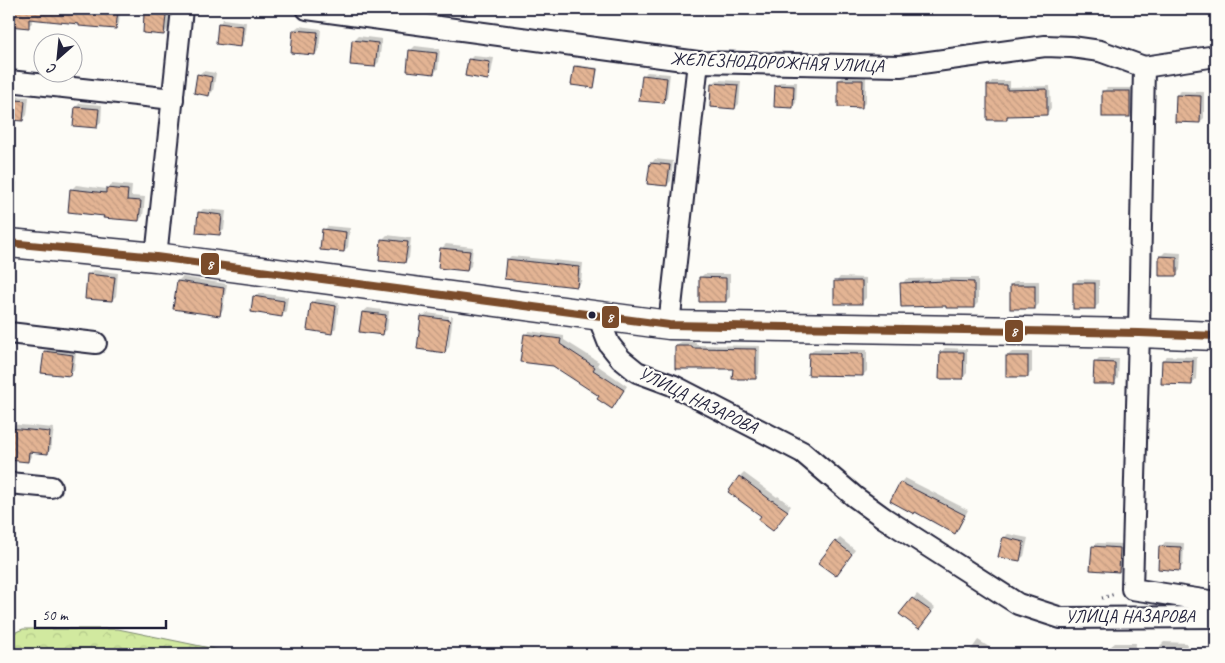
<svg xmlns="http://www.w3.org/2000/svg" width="1225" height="663" viewBox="0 0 1225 663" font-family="Caveat,sans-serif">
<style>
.forest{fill:url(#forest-crowns);stroke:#7a866d}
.shadow{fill:#0003}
.building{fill:url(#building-back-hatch);stroke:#22223b}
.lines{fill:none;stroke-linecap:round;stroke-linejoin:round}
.street-casing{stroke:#22223b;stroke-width:24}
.secondary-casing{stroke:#22223b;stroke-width:31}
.path{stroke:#22223b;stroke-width:3;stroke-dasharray:1 4;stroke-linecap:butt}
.street{stroke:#fdfcf7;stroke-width:20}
.secondary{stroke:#fdfcf7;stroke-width:28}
.bus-1-casing{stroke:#fdfcf7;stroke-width:11}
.bus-1{stroke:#7a4b2a;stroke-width:8}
.bus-dot{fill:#22223b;stroke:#fdfcf7;stroke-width:2}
.labels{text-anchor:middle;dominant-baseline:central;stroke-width:4.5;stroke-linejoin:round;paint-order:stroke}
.street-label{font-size:18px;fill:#22223b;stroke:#fdfcf7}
.line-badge{stroke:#fdfcf7;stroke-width:2}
.badge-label{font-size:14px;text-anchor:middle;font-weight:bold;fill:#fff}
</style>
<defs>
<pattern id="forest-crowns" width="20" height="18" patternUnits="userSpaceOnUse" patternTransform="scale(1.25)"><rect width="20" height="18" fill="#d1e99f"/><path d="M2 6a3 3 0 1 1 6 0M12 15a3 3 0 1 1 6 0" fill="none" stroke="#b3c88a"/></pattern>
<pattern id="building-back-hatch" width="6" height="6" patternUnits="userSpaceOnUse" patternTransform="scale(1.25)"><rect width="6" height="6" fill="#e3b494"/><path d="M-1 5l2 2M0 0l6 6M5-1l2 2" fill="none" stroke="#c29a80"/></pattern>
</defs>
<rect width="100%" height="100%" fill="#fdfcf7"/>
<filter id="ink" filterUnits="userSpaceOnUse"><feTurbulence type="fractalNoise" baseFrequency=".02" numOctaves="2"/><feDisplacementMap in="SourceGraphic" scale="10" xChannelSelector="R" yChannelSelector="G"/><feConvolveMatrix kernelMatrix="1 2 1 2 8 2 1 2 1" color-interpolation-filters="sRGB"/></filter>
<g filter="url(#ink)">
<!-- forest -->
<path class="forest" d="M23,629H118L239,654H9V635Z"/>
<!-- shadow -->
<g class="shadow">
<path d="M9,9H120L119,24L115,28L80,23L32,18V23L28,26L9,25Z"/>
<path d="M150,10L170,12L168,29L164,34L146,14Z"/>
<path d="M223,19L246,22L244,41L240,45L219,24Z"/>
<path d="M299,26L321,29L319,50L315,54L292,52L294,30Z"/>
<path d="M358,36L382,39L379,62L375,66L354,40Z"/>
<path d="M415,46L440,49L438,69L434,73L410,51Z"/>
<path d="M473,56L494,58L491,74L487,78L469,60Z"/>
<path d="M577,65L598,68L595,85L594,87L575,67Z"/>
<path d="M203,71L216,73L213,91L209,95L198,75Z"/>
<path d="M647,72L670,74L667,98L663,102L643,76Z"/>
<path d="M844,76H866V102L862,106L839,80Z"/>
<path d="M717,80L741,81L739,104L735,108L713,84Z"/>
<path d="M992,81H1010V87L1050,86L1051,109L1047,113L1011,114L1006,119L988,86Z"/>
<path d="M780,82H797L796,103L792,107L776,86Z"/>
<path d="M1107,88H1134V111L1130,115L1103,92Z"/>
<path d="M1181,91L1204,92V118L1200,122L1177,95Z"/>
<path d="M9,96L29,97L27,115L23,120L9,118Z"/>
<path d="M80,103L102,105L101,123L96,127L76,107Z"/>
<path d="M655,159L673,161L671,181L667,185L651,164Z"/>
<path d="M9,181L17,182L15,204L11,208H9Z"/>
<path d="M112,184L132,186L131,196L145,197L143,216L139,220L71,190L76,185L107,189Z"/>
<path d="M203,209L226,211L224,230L219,234L199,213Z"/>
<path d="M328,226L350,228L348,247L344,251L324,230Z"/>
<path d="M387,235L411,238L409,258L405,262L383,239Z"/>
<path d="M446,244L473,247L471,266L467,270L442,248Z"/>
<path d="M1165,252L1181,253L1180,270L1176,275L1160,257Z"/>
<path d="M511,256L583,263L581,282L577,286L507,260Z"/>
<path d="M93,270L118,273L116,296L112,300L88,275Z"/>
<path d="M704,274H730V297L726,301L700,278Z"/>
<path d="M182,277L227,284L223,310L219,314L178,281Z"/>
<path d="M840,277L866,278V298L861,303L836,282Z"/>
<path d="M951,278H978V303L974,307L947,304L902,284L906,279Z"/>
<path d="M1078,279L1099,280V304L1094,308L1074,284Z"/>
<path d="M1015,281H1039V304L1035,308L1011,285Z"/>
<path d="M259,293L288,297L286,311L281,315L254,297Z"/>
<path d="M316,299L339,302L336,328L331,332L312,303Z"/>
<path d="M368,308L389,311L387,330L382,334L363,312Z"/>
<path d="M427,313L449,316L444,349H447L451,316H453L449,347L445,352L423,317Z"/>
<path d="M529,331L564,336V340L599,362L597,365L627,386L616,403L612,408L601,396L553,365L525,335Z"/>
<path d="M681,342H696V345L760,346L759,374L755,378L734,368L676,347Z"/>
<path d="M49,348L76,351L74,370L70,374L45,352Z"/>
<path d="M945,348L967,349V373L963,378L941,352Z"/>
<path d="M814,349L867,350V371L863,375L810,354Z"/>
<path d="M1012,352H1032V372L1027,376L1007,356Z"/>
<path d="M1167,356L1197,357L1196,379L1192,384L1163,360Z"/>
<path d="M1099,359H1119L1118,378L1114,383L1095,363Z"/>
<path d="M9,424L54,428L51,449L47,453L32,452V457L27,461L9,459Z"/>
<path d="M744,473L777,497L778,496L791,506L773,530L762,516L740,477Z"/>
<path d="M905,478L968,510L959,528L954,532L916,511L891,501L901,482Z"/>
<path d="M1008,534L1028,538L1024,556L1019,560L1004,538Z"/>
<path d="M840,538L855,550L840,570L836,542Z"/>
<path d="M1165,542L1184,543L1183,565L1179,569L1161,547Z"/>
<path d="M1097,543L1124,544L1123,566L1119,571L1093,547Z"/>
<path d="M917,594L935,608L923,623L901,614Z"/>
<path d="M978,640L1000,654H968Z"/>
<path d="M1164,642L1187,643L1186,654H1160V646Z"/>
<path d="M1115,643H1136L1135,654H1110V647Z"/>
</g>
<!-- building -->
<g class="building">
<path d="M9,9H118L116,29L79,26V24L29,19V28L9,26Z"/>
<path d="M144,13L166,15L164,35L143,33Z"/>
<path d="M218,23L243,26L241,47L216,44Z"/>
<path d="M293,30L318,32L315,55L291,53Z"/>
<path d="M352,40L378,43L375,67L350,65Z"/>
<path d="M409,50L437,53L434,74L407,71Z"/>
<path d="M468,59L490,62L488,80L465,76Z"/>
<path d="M574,66L597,69L594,88L571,85Z"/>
<path d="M197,74L212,77L209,96L194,93Z"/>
<path d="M642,75L667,78L664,103L639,101Z"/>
<path d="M838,80H863L862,108L838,107Z"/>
<path d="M711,83L738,85L735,109L710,107Z"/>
<path d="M775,85L794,86L793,108L774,107Z"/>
<path d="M987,85H1007V90L1047,89V115L1007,116V120H987Z"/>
<rect x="1102" y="91" width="28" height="26"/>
<path d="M1176,95L1201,96L1200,123L1175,122Z"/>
<path d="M9,99L25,101L23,121L9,120Z"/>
<path d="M75,107L99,109L97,128L73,126Z"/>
<path d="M650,163L670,165L667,186L647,184Z"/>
<path d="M106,188L128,190L127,200L141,201L139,221L103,218L104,216L68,212L70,189L106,193Z"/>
<path d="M198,212L222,215L220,235L196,233Z"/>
<path d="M322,229L346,232L344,252L320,250Z"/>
<path d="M381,239L408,242L405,263L379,261Z"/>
<path d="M440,248L470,251L467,271L438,268Z"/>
<path d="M1159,256L1177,257V276H1159Z"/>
<path d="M506,259L579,267L577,287L504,279Z"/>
<path d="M87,274L115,277L112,301L85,299Z"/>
<path d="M699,277L726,278V302H699Z"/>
<path d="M177,281L224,288L220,316L173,309Z"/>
<rect x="834" y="281" width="28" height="23"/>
<path d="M946,281L974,282V308H946V306L901,307L900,283Z"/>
<rect x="1073" y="283" width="22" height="26"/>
<rect x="1010" y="285" width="25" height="24"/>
<path d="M253,296L284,301L282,317L251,312Z"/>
<path d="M311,302L336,306L332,334L307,330Z"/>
<path d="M362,312L386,315L383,335L359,332Z"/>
<path d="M421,316L450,320L445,353L417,349Z"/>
<path d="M524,334L561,339L560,344L595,367L593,370L624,390L612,409L597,399L599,396L553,366L520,362Z"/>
<path d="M675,346H692V348L756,349V379H732L733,369H675Z"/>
<path d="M44,351L73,355L70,376L41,373Z"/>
<path d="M940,352H964L963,379H939Z"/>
<path d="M809,353L863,354V376L808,375Z"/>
<rect x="1006" y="356" width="22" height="21"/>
<path d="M1162,360L1193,361L1192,385L1161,384Z"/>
<path d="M1094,362L1115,363V384H1093Z"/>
<path d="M9,428L50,432L48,454L29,452L28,462L9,460Z"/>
<path d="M739,476L772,501V500L788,511L773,531L758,520L761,516L728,492Z"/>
<path d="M900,482L965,515L955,534L915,512L914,514L890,501Z"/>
<path d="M1003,537L1024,542L1020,561L998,557Z"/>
<path d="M835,541L852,554L836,576L818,563Z"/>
<path d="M1092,546L1120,548L1119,572L1090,570Z"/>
<path d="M1159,546L1181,547L1180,571L1158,569Z"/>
<path d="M912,598L932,612L919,629L899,614Z"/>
</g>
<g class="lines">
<!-- street casing -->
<g class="street-casing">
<g id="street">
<path d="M307,9L698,62L900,66L1045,46L1072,47L1100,51L1144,67L1216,56"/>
<path d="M1144,67L1139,333L1132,589L1216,602"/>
<path d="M9,81L173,99"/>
<path d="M156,257L182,9"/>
<path d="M598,316L609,344L621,359L637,372L672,385L802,452L855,497L884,518L1018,604L1061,618L1216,617"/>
<path d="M669,325L698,62"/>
<path d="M9,333L96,343"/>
<path d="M9,483L51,487"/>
</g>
</g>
<!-- secondary casing -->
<g class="secondary-casing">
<path id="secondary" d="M9,243L156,257L669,325L1139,333L1216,336"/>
</g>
<!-- path -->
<path class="path" d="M1102,598L1115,594"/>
<!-- street -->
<use href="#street" class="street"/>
<!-- secondary -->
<use href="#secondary" class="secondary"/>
<!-- bus-1 casing -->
<g class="bus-1-casing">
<path id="bus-1" d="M9,243L156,257L669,325L1139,333L1216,336"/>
</g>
<!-- bus-1 -->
<use href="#bus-1" class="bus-1"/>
</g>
</g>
<!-- markers -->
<circle class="bus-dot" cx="592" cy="315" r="4.5"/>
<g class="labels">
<!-- street labels -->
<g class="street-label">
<text transform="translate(777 62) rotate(2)">ЖЕЛЕЗНОДОРОЖНАЯ УЛИЦА</text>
<text transform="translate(698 400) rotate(26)">УЛИЦА НАЗАРОВА</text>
<text x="1130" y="616">УЛИЦА НАЗАРОВА</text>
</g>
</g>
<g class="line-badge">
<rect x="200" y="252" width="20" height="24" rx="5" fill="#7a4b2a"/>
<rect x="601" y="305" width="19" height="24" rx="5" fill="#7a4b2a"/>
<rect x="1004" y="319" width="20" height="24" rx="5" fill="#7a4b2a"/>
</g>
<g class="badge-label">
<text x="210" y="269">8</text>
<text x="610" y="322">8</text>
<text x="1014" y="336">8</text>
</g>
<!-- margin -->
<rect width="1225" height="663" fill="none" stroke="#fdfcf7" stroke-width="30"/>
<rect x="15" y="15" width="1195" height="633" fill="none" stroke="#22223b" stroke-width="2" filter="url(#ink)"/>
<!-- north arrow -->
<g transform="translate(58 58) rotate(207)"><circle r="24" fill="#fdfcf7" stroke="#a5a5ac"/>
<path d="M0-4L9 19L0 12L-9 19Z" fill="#22223b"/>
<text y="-8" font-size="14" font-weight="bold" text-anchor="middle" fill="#22223b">С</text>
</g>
<!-- scale -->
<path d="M35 620v8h131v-8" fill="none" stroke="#22223b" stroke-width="2.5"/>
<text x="42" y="620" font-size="15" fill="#22223b" stroke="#fdfcf7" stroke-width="4" paint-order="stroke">50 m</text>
</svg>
